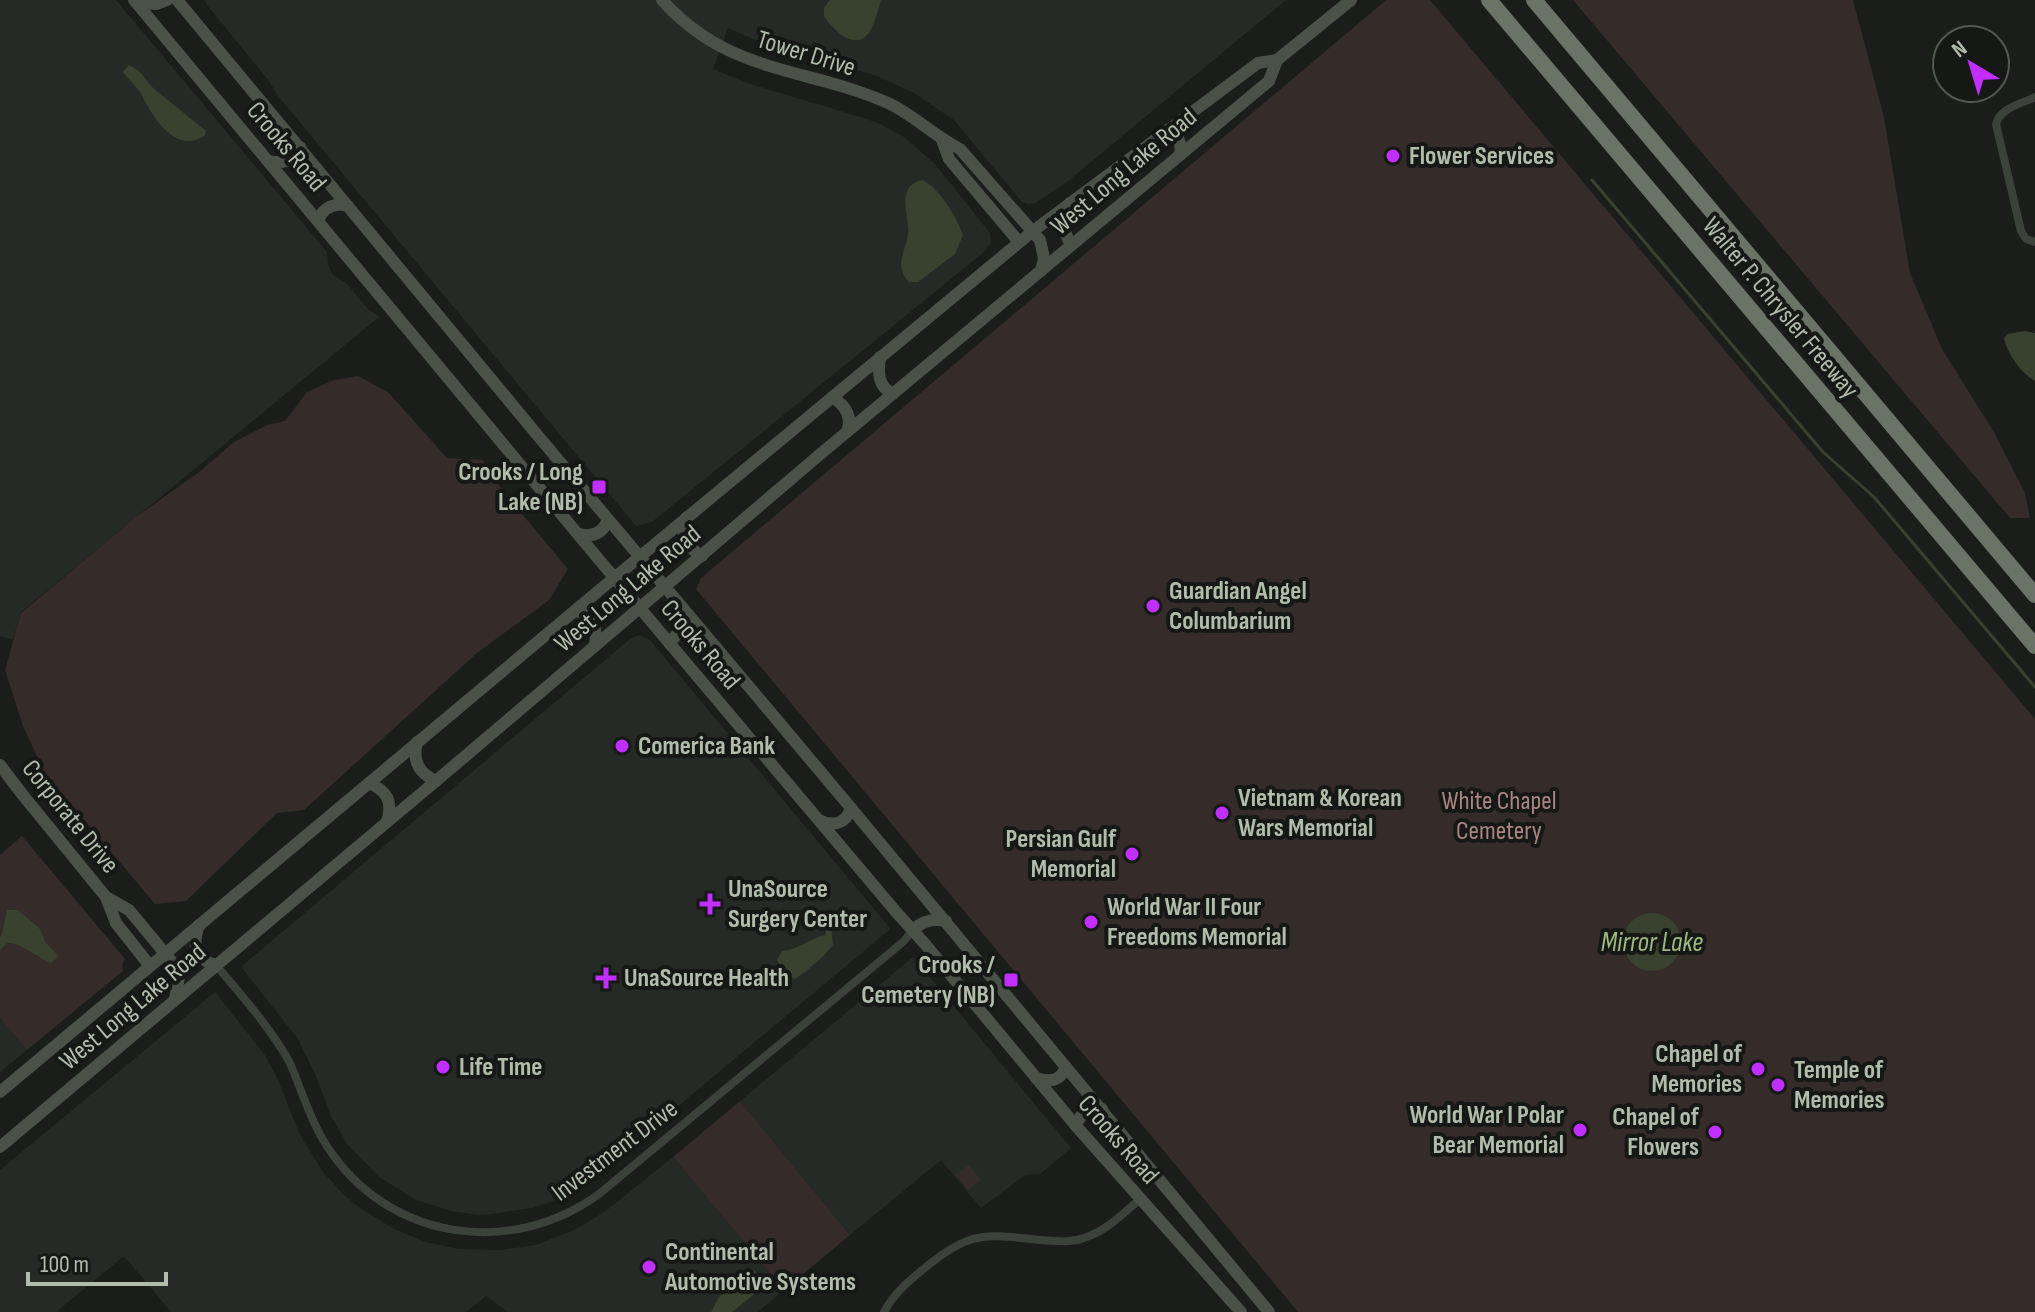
<svg xmlns="http://www.w3.org/2000/svg" width="2035" height="1312" viewBox="0 0 2035 1312" font-family="'Sofia Sans Condensed',sans-serif">
<style>
.built{fill:#262a26}
.green{fill:#352b29}
.water{fill:#39422e}
.lines{fill:none;stroke-linecap:round;stroke-linejoin:round}
.stream{stroke:#39422e;stroke-width:3}
.street{stroke:#3b423a;stroke-width:8}
.secondary{stroke:#4a5248;stroke-width:12}
.highway{stroke:#697366;stroke-width:16}
.poi-dot{fill:#c02fff;stroke:#151815;stroke-width:3}
.labels{text-anchor:middle;dominant-baseline:central;stroke-width:8;stroke-linejoin:round;paint-order:stroke}
.street-label{font-size:26px;fill:#b0bdab;stroke:#151815}
.poi-label{font-size:26px;font-weight:bold;fill:#b0bdab;stroke:#151815;text-anchor:start}
.park-label{font-size:26px;fill:#aa8581;stroke:#151815}
.water-label{font-size:28px;font-style:italic;fill:#9dbb80;stroke:#151815}
</style>
<rect width="100%" height="100%" fill="#1a1d1a"/>
<!-- built -->
<g class="built">
<path d="M0,0H116L327,252L328,264L332,274L347,284L369,310L380,316L21,612L13,640L0,636Z"/>
<path d="M205,0H1286L1068,181L1035,203L1028,204L1022,202L954,120L914,93L877,76L751,38L728,28L713,69L747,83L867,119L880,124L904,137L935,164L990,233L991,243L984,252L652,522L636,526L278,96L269,81L207,5Z"/>
<path d="M639,635L650,640L890,928L889,930L593,1177L570,1192L556,1200L532,1208L492,1214L479,1215L451,1211L416,1200L379,1177L347,1144L331,1116L316,1076L298,1039L242,968L243,965L630,639Z"/>
<path d="M913,957L1071,1148L1040,1174L1025,1175L981,1208L941,1160L850,1235L740,1101Z"/>
<path d="M215,992L265,1055L278,1080L300,1135L323,1172L344,1195L359,1207L394,1229L426,1242L458,1249L501,1250L536,1245L572,1231L590,1221L607,1210L673,1157L784,1290L758,1312H508L486,1296L466,1312H171L124,1256L56,1312H0V1170Z"/>
<path d="M0,1018L27,1050L0,1072Z"/>
</g>
<!-- green -->
<g class="green">
<path d="M1386,0H1430L2035,719V1312H1298L696,589L701,578Z"/>
<path d="M1573,0H1853L1884,117L1910,273L1942,349L1994,432L2025,493L2030,518H2010Z"/>
<path d="M358,376L388,392L447,458L483,460L502,490L568,569L549,600L477,653L304,810L277,813L186,901L155,904L44,772L23,726L5,670L21,613L136,517L199,472L234,442L267,425L285,421L307,392L334,380Z"/>
<path d="M22,836L125,959L122,965L123,971L27,1050L0,1018V855Z"/>
<path d="M740,1101L850,1235L784,1290L673,1157Z"/>
<path d="M969,1165L981,1180L968,1190L956,1175Z"/>
</g>
<!-- water -->
<g class="water">
<path d="M830,0H881C878,10 875,22 870,31C856,53 833,30 824,16V8Z"/>
<path d="M129,65L139,71L153,88L206,131L205,135C180,154 157,124 146,103C145,102 141,93 140,92C135,85 128,79 123,72Z"/>
<path d="M922,180C939,187 957,218 963,235L955,254L918,282H909C894,266 905,253 908,234C910,215 894,187 922,180Z"/>
<path d="M2025,331L2035,333V381C2020,372 2009,356 2004,339L2007,334Z"/>
<path d="M7,910H18L40,929L45,942L59,956L51,963C36,957 22,943 7,943L0,950V937L2,934Z"/>
<circle cx="1652" cy="942" r="29"/>
<path d="M830,916L833,945C822,959 809,969 795,979L786,974L777,960L782,951C798,950 810,938 826,935L824,922Z"/>
<path d="M752,1269L768,1283L732,1312H711L719,1297Z"/>
</g>
<g class="lines">
<!-- stream -->
<path class="stream" d="M1592,180L1823,452L1874,497L2035,687"/>
<!-- street -->
<g class="street">
<path d="M2035,97C2021,104 2000,108 1996,124L2021,231L2026,239L2035,242"/>
<path d="M216,965C242,996 269,1026 289,1061C303,1093 312,1127 333,1155C396,1242 514,1256 599,1194L903,942L913,930"/>
<path d="M884,1312C894,1293 910,1280 926,1267C972,1229 986,1235 1041,1240C1056,1241 1070,1243 1084,1238C1106,1231 1123,1214 1140,1199"/>
</g>
<!-- secondary -->
<g class="secondary">
<path d="M134,0L596,556L897,913L925,944L1076,1126L1241,1312"/>
<path d="M177,0L539,437L851,808L1269,1312"/>
<path d="M662,0C729,75 804,66 888,103C914,115 934,136 960,149L1040,240L1044,258L1041,271"/>
<path d="M137,3L156,4L167,0"/>
<path d="M1169,129C1179,136 1182,143 1180,155"/>
<path d="M942,140L949,159L1019,242"/>
<path d="M269,161C283,164 294,161 300,147"/>
<path d="M1070,203C1062,217 1063,232 1071,245"/>
<path d="M318,220C324,207 334,202 348,206"/>
<path d="M880,357C878,372 877,386 893,394"/>
<path d="M832,397C845,405 853,416 847,432"/>
<path d="M687,517C679,535 686,547 702,556"/>
<path d="M579,534C593,538 603,533 608,520"/>
<path d="M575,611C593,615 598,628 595,646"/>
<path d="M670,644C676,632 687,625 700,630"/>
<path d="M417,742C412,761 419,773 436,781"/>
<path d="M0,765L22,794L106,897L116,923L150,966"/>
<path d="M369,783C388,791 393,802 387,822"/>
<path d="M819,820C833,827 846,824 851,808"/>
<path d="M106,897L129,910L173,963L179,977L175,999"/>
<path d="M199,925C192,945 194,959 216,965"/>
<path d="M913,930C922,921 932,918 946,921"/>
<path d="M1036,1078C1050,1082 1060,1082 1066,1067"/>
<path d="M0,1092L596,593L1033,231L1258,63L1277,60"/>
<path d="M1076,1126C1080,1113 1089,1107 1102,1109"/>
<path d="M0,1147L436,781L824,451L1269,81L1277,60L1351,0"/>
</g>
<!-- highway -->
<g class="highway">
<path d="M1489,0L2035,646"/>
<path d="M1534,0L2035,595"/>
</g>
</g>
<!-- markers -->
<g class="poi-dot">
<circle cx="1393" cy="156" r="8"/>
<rect x="591" y="479" width="16" height="16" rx="4"/>
<circle cx="1153" cy="606" r="8"/>
<circle cx="622" cy="746" r="8"/>
<circle cx="1222" cy="813" r="8"/>
<circle cx="1132" cy="854" r="8"/>
<path d="M706 892h8v8h8v8h-8v8h-8v-8h-8v-8h8z"/>
<circle cx="1091" cy="922" r="8"/>
<path d="M602 966h8v8h8v8h-8v8h-8v-8h-8v-8h8z"/>
<rect x="1003" y="972" width="16" height="16" rx="4"/>
<circle cx="443" cy="1067" r="8"/>
<circle cx="1758" cy="1069" r="8"/>
<circle cx="1778" cy="1085" r="8"/>
<circle cx="1580" cy="1130" r="8"/>
<circle cx="1715" cy="1132" r="8"/>
<circle cx="649" cy="1267" r="8"/>
</g>
<g class="labels">
<!-- street labels -->
<g class="street-label">
<text transform="translate(806 54) rotate(17)">Tower Drive</text>
<text transform="translate(286 147) rotate(50)">Crooks Road</text>
<text transform="translate(1124 172) rotate(-40)">West Long Lake Road</text>
<text transform="translate(1780 308) rotate(50)">Walter P. Chrysler Freeway</text>
<text transform="translate(628 589) rotate(-40)">West Long Lake Road</text>
<text transform="translate(700 645) rotate(50)">Crooks Road</text>
<text transform="translate(70 817) rotate(51)">Corporate Drive</text>
<text transform="translate(133 1007) rotate(-40)">West Long Lake Road</text>
<text transform="translate(1118 1140) rotate(49)">Crooks Road</text>
<text transform="translate(615 1151) rotate(-37)">Investment Drive</text>
</g>
<!-- poi labels -->
<g class="poi-label">
<text x="1409" y="156">Flower Services</text>
<text x="583" y="472" text-anchor="end">Crooks / Long<tspan x="583" dy="30">Lake (NB)</tspan></text>
<text x="1169" y="591">Guardian Angel<tspan x="1169" dy="30">Columbarium</tspan></text>
<text x="638" y="746">Comerica Bank</text>
<text x="1238" y="798">Vietnam &amp; Korean<tspan x="1238" dy="30">Wars Memorial</tspan></text>
<text x="1116" y="839" text-anchor="end">Persian Gulf<tspan x="1116" dy="30">Memorial</tspan></text>
<text x="728" y="889">UnaSource<tspan x="728" dy="30">Surgery Center</tspan></text>
<text x="1107" y="907">World War II Four<tspan x="1107" dy="30">Freedoms Memorial</tspan></text>
<text x="995" y="965" text-anchor="end">Crooks /<tspan x="995" dy="30">Cemetery (NB)</tspan></text>
<text x="624" y="978">UnaSource Health</text>
<text x="1742" y="1054" text-anchor="end">Chapel of<tspan x="1742" dy="30">Memories</tspan></text>
<text x="459" y="1067">Life Time</text>
<text x="1794" y="1070">Temple of<tspan x="1794" dy="30">Memories</tspan></text>
<text x="1564" y="1115" text-anchor="end">World War I Polar<tspan x="1564" dy="30">Bear Memorial</tspan></text>
<text x="1699" y="1117" text-anchor="end">Chapel of<tspan x="1699" dy="30">Flowers</tspan></text>
<text x="665" y="1252">Continental<tspan x="665" dy="30">Automotive Systems</tspan></text>
</g>
<!-- park labels -->
<g class="park-label">
<text x="1499" y="801">White Chapel<tspan x="1499" dy="30">Cemetery</tspan></text>
</g>
<!-- water labels -->
<g class="water-label">
<text x="1652" y="942">Mirror Lake</text>
</g>
</g>
<!-- north arrow -->
<g transform="translate(1971 64) rotate(322)"><circle r="38" fill="#151815" stroke="#535a51" stroke-width="2"/>
<path d="M0-6L14 30L0 20L-14 30Z" fill="#c02fff"/>
<text y="-12" font-size="22" font-weight="bold" text-anchor="middle" fill="#b0bdab">N</text>
</g>
<!-- scale -->
<path d="M28 1272v12h138v-12" fill="none" stroke="#b0bdab" stroke-width="4"/>
<text x="40" y="1272" font-size="24" fill="#b0bdab" stroke="#151815" stroke-width="6" paint-order="stroke">100 m</text>
</svg>
